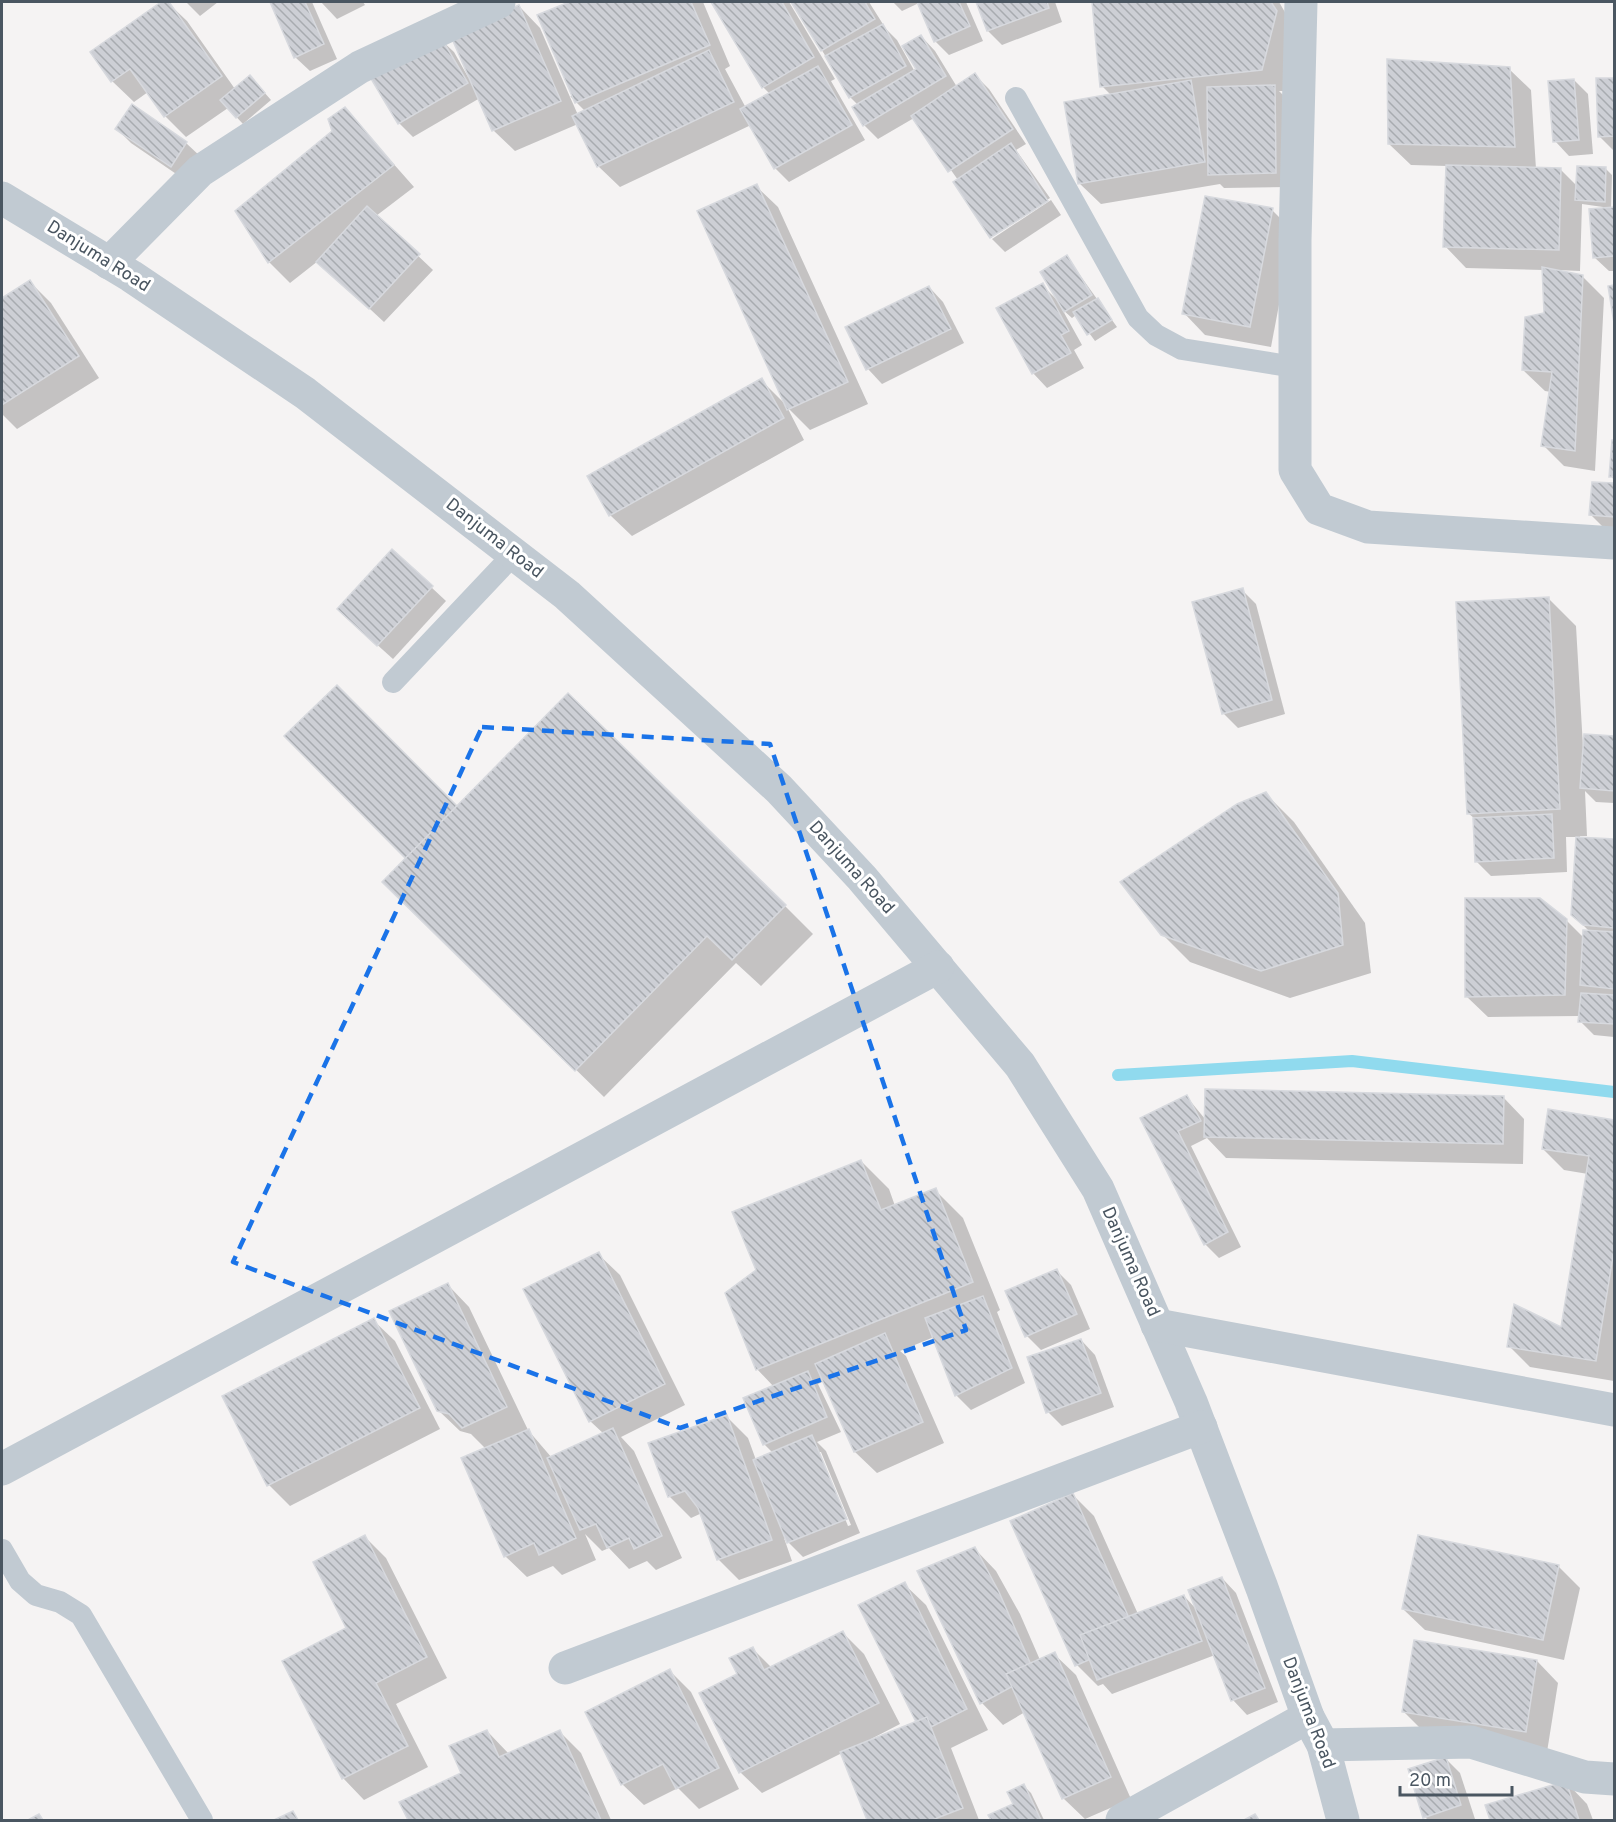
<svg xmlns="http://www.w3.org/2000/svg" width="1616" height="1822" viewBox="0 0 1616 1822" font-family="Overpass,sans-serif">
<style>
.shadow{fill:#0003;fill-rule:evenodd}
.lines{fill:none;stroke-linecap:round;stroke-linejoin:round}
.stream{stroke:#90daee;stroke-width:12}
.building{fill:url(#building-back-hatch);stroke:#d7d9de;stroke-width:1.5}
.service{stroke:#c1cad2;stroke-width:22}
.minor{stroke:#c1cad2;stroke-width:33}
.marked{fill:none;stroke:#1a73e8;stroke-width:4.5;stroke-dasharray:12 8;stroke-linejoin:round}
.labels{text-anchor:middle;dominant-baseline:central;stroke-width:6;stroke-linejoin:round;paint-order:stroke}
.street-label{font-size:18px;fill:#4a5661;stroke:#fff}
</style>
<defs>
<pattern id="building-back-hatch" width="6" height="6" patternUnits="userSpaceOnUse" patternTransform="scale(1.5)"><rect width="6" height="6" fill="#cdcfd5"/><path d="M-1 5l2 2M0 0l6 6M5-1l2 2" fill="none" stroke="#a8abb0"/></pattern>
</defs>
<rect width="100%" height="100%" fill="#f5f3f3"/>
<!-- shadow -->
<g class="shadow">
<path d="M164,2H167L187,21L235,89L256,83L271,100L243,124L228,108L186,137L165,116L148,92L134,102L112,81L92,52Z"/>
<path d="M186,2H218L200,16Z"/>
<path d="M271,2H312L337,59L310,71L295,57Z"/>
<path d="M321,2H363L365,5L337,19Z"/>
<path d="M572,2H703L730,66L725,69L746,108L770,94L763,87L712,2H789L835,79L831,81L865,140L789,182L775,168L751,125L620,187L598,166L578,124L515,151L493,130L480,98L413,137L399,123L439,38L454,52L468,77L519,6L540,28L570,97L573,95L539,16ZM570,97H571L585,111L578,115Z"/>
<path d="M793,2H869L886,29L897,40L915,72L918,70L921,36L935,51L957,87L975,75L989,89L1026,144L1016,150L1050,198L992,235V238L955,182L958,180L914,118L878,139L864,125L858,105L850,97Z"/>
<path d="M893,2H966L983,41L949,55L935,41L919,3L902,11Z"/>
<path d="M977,2H1055L1062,22L1002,45L988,31Z"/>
<path d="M1093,2H1279L1297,33L1283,91H1279L1289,101L1290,187L1224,188L1220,184L1101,204L1079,183L1111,95L1102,86Z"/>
<path d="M1509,69L1531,90L1536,169L1561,170L1578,187L1606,169L1612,175L1611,209H1614V271H1609L1594,257L1603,207L1582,204L1580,271L1558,270L1583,277L1604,298L1595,471L1564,466L1543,445L1551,392L1545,391L1523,370L1545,314L1543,270L1466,268L1445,246L1447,166L1411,165L1389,144Z"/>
<path d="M1614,79V151L1599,136L1598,80Z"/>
<path d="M1574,80L1588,94L1593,154L1569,156L1555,141Z"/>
<path d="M132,106L186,143L201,157L185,180L131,143L117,129Z"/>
<path d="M345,109L414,187L376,216L433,270L384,322L318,261L290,283L269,262Z"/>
<path d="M756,186L778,207L868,404L810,430L787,407L804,440L632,536L610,515L761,380L786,405Z"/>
<path d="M1051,200L1061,215L1005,252L992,239Z"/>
<path d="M1272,210L1293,231L1271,347L1205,335L1184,313Z"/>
<path d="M1067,257L1117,327L1095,341L1076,315L1072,318L1062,309L1082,345L1074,350L1084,368L1047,388L1033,373L1042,285L1057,300Z"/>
<path d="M30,282L51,303L99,378L17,429L2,414V300Z"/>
<path d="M929,287L943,302L964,343L882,384L868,369L847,328Z"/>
<path d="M1613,441H1614V480L1611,476Z"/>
<path d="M1593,483L1614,485V530L1605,529L1591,515Z"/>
<path d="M431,587L446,601L393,659L353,623Z"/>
<path d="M1242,590L1256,604L1285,714L1238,728L1223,713Z"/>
<path d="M1548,598L1576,626L1583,747L1586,736L1614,738V803L1596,802L1585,791L1587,836H1580V839L1614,840V1037L1594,1035L1580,1021V1016L1488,1017L1466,996L1566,920L1584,938L1590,932L1572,914L1578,837H1566L1567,872L1491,876L1476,861L1475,819L1468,813Z"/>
<path d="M1266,794L1294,822L1365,923L1371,973L1290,998L1190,962L1162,934Z"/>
<path d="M457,808L785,906L813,934L761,986L736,963L604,1097L412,910Z"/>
<path d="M1187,1097L1205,1119L1503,1097L1524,1119L1523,1164L1226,1158L1207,1138L1191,1146L1241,1247L1219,1258L1205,1244L1142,1119Z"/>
<path d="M1550,1111L1614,1122V1381L1530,1367L1509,1346L1562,1329L1588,1174L1564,1170L1543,1149Z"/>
<path d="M861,1161L889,1189L895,1206L935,1190L963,1218L1000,1310L997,1312L1025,1383L971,1410L956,1395L934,1337L900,1351L906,1356L944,1443L877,1473L855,1452L824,1381L818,1384L841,1432L817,1442L826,1451L860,1533L803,1557L784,1538L792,1561L739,1580L718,1559L702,1513L691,1518L669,1496L727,1417L748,1438L756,1460L773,1453L764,1444L774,1387L757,1369L758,1270ZM818,1452H821L851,1525L848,1526Z"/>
<path d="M598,1254L620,1275L685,1405L621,1437L634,1451L682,1558L656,1570L647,1561L629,1569L609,1548L602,1551L585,1534L596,1560L562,1575L553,1566L527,1577L505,1556L486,1449L471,1434L460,1431L438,1410L448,1285L469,1307L528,1430L552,1458L604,1434L590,1421Z"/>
<path d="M1056,1270L1071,1285L1090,1329L1041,1350L1027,1336Z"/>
<path d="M373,1320L395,1341L440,1429L290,1506L269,1485Z"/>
<path d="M1081,1340L1095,1355L1114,1407L1062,1426L1048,1412Z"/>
<path d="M1073,1495L1094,1516L1138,1614L1184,1596L1198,1611L1222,1578L1236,1593L1278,1702L1247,1715L1233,1700L1215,1655L1112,1694L1103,1684L1098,1686L1077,1665Z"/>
<path d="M365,1537L386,1558L447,1678L396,1704L428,1767L364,1800L343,1778L348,1629Z"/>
<path d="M975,1549L996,1571L1020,1614L1040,1660L1054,1654L1076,1675L1131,1799L1085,1819L1063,1798L1025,1712L1003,1725L982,1703L919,1572Z"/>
<path d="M1559,1567L1580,1588L1564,1660L1425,1630L1403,1609Z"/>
<path d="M904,1584L926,1605L988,1730L951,1748L979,1820H869L842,1753L762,1793L740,1772L739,1675L753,1649L772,1668L843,1633L864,1654L900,1724L871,1739L872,1741L918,1723Z"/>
<path d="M1537,1661L1558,1683L1547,1752L1425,1733L1404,1712Z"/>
<path d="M670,1671L691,1692L739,1789L699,1809L678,1788L644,1805L622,1784Z"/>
<path d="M487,1731L509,1754L559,1731L581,1753L611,1820H410L401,1802L463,1774Z"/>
<path d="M1446,1759L1460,1773L1475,1819L1428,1820L1425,1817Z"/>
<path d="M1566,1782L1587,1804L1593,1820H1491L1487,1806Z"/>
<path d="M1024,1786L1031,1793L1044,1820H992L990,1816L1015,1804Z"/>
</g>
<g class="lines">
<!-- stream -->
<path class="stream" d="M1118,1075L1352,1061L1614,1092"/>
</g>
<!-- building -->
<g class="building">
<path d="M161,2H169L222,76L164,117L130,69L111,82L90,52Z"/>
<path d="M270,2H305L324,44L294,58Z"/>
<path d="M569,2H691L710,45L575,103L537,15Z"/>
<path d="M711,2H782L814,57L762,88Z"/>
<path d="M791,2H865L875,19L821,51Z"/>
<path d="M917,2H959L970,26L934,42Z"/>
<path d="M976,2H1047L1049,8L987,31Z"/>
<path d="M1092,2H1271L1277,11L1262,70L1100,87Z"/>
<path d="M519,5L561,101L492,131L453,41L491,17Z"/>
<path d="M883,24L906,66L849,98L825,56Z"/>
<path d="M921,35L946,76L863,126L852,107L916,69L902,46Z"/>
<path d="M440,36L468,83L398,124L370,77Z"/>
<path d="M709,50L734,102L597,167L572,116Z"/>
<path d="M1387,59L1510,67L1515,147L1388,144Z"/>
<path d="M818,66L852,125L774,169L740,109Z"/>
<path d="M975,73L1013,129L948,172L911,116Z"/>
<path d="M250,75L265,93L236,118L220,100Z"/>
<path d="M1596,78H1614V136L1598,137Z"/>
<path d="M1574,79L1579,140L1553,142L1548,81Z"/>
<path d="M1191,80L1205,162L1078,184L1064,102Z"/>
<path d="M1275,85L1276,173L1208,175L1207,87Z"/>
<path d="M132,104L187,142L171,167L115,129Z"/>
<path d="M345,107L394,165L268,263L235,211L332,131L328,119Z"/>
<path d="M1011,143L1048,201L990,238L953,182Z"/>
<path d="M1446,165L1561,168L1559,250L1443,247Z"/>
<path d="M1577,166L1606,167L1605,202L1575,200Z"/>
<path d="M757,184L848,382L787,410L697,211Z"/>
<path d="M1205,196L1273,208L1250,327L1182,314Z"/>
<path d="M367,206L420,254L369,309L316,262Z"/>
<path d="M1614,207V256L1593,258L1589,209Z"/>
<path d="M1067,255L1092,295L1064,312L1040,272Z"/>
<path d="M1542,267L1583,275L1575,451L1541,446L1552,372L1522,370L1525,317L1544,313Z"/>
<path d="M30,280L79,356L2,405V298Z"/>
<path d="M1043,283L1069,331L1061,335L1071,353L1032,374L996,308Z"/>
<path d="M1614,285V323L1608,286Z"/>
<path d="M929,286L951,329L866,370L845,327Z"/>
<path d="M1098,298L1112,320L1087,335L1073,312Z"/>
<path d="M762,378L784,418L609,516L587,476Z"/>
<path d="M1612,440H1614V477H1609Z"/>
<path d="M1592,482L1614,483V517L1589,515Z"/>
<path d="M392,549L433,586L377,646L337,609Z"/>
<path d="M1243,588L1272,700L1222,714L1192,602Z"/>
<path d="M1549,597L1560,809L1467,814L1456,602Z"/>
<path d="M337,685L457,806L406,859L284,736Z"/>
<path d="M568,693L786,905L732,960L707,936L575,1071L382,882Z"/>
<path d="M1584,734L1614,736V791L1580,788Z"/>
<path d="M1266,792L1338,893L1343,945L1261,971L1161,935L1120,882L1237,804Z"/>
<path d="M1552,814L1554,858L1475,862L1473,818Z"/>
<path d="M1576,837L1614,839V928L1583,925L1571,915Z"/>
<path d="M1465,898H1540L1567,919L1565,995L1465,997Z"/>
<path d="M1583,930L1614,932V989L1580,985Z"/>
<path d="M1581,993L1614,995V1024L1578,1022Z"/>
<path d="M1205,1089L1504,1096L1503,1144L1204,1137Z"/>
<path d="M1187,1095L1201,1121L1178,1131L1228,1232L1204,1245L1140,1118Z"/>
<path d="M1548,1109L1614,1120V1250L1596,1361L1507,1347L1514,1304L1561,1327L1589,1156L1542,1149Z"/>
<path d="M861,1160L881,1210L936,1188L973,1282L756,1370L725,1293L756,1270L732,1212Z"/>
<path d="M599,1252L665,1384L589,1422L523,1289Z"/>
<path d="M1057,1269L1077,1314L1025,1337L1005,1291Z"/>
<path d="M448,1283L507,1407L462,1428L449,1414L437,1411L389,1311Z"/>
<path d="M983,1296L1012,1368L955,1396L925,1318Z"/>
<path d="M374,1318L420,1408L267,1486L222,1396Z"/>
<path d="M885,1333L923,1422L854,1452L815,1364Z"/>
<path d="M1081,1339L1101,1393L1046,1413L1027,1357Z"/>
<path d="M808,1371L827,1417L763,1445L743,1398Z"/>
<path d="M727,1415L772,1540L717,1560L698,1508L685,1491L668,1497L648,1443Z"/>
<path d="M613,1428L662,1536L634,1549L629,1538L607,1548L596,1524L580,1530L547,1458Z"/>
<path d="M529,1429L576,1538L539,1555L534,1543L504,1557L461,1458Z"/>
<path d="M812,1435L847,1519L787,1543L753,1460Z"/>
<path d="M1073,1493L1138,1638L1075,1666L1010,1521Z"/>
<path d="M365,1535L427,1657L376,1683L408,1746L342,1779L282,1661L346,1628L313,1562Z"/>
<path d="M1418,1535L1559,1565L1543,1640L1402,1609Z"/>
<path d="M975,1547L999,1592L1035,1674L980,1704L917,1571Z"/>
<path d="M1222,1577L1265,1688L1231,1701L1188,1590Z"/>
<path d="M905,1582L967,1709L921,1732L858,1605Z"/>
<path d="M1184,1595L1202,1641L1097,1680L1080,1635Z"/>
<path d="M843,1631L879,1703L739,1773L699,1693L737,1674L729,1658L753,1647L764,1670Z"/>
<path d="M1414,1640L1537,1660L1526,1732L1402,1712Z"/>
<path d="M1055,1652L1111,1777L1062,1799L1006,1674Z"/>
<path d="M670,1669L719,1768L676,1789L663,1764L621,1785L585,1712Z"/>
<path d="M927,1717L963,1808L932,1820H867L840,1752Z"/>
<path d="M487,1730L499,1757L560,1730L601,1820H408L399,1802L461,1773L449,1746Z"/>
<path d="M1446,1757L1461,1805L1423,1818L1408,1769Z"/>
<path d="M1566,1781L1579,1820H1490L1485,1805Z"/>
<path d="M1024,1784L1041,1820H991L988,1815L1013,1804L1007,1792Z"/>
<path d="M293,1811L298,1820H274Z"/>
<path d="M39,1814L43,1820H28Z"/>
<path d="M1255,1814L1259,1820H1244Z"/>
</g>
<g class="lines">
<!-- service -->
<g class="service">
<path d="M1016,98L1138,318L1156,335L1182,349L1295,367"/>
<path d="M393,682L514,554"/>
<path d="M2,1550L20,1581L36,1595L60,1602L81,1615L202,1820"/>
</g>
<!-- minor -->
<g class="minor">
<path d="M1301,2L1295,240V470L1319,509L1368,527L1614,543"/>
<path d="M2,198L131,276L305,393L567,595L779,789L862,878L1020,1065L1098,1189L1191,1402L1262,1588L1308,1717L1323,1745L1343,1820"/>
<path d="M109,263L200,171L360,67L499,2"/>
<path d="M1157,1325L1614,1410"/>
<path d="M2,1469L938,967"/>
<path d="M565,1668L1201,1427"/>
<path d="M1323,1745L1471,1742L1585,1777L1614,1779"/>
<path d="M1122,1820L1308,1717"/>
</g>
</g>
<!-- marked area -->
<path class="marked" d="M482,727L770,744L966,1330L680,1428L233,1262Z"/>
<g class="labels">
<!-- street labels -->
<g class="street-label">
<text transform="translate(98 257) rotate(32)">Danjuma Road</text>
<text transform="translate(494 539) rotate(38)">Danjuma Road</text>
<text transform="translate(851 868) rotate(48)">Danjuma Road</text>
<text transform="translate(1130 1262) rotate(66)">Danjuma Road</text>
<text transform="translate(1308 1713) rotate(69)">Danjuma Road</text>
</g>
</g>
<!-- border -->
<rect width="1616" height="1822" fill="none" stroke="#4a5661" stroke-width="6"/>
<!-- scale -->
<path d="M1400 1786v9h112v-9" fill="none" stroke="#4a5661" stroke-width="3"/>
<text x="1409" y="1786" font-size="18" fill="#4a5661" stroke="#ffffff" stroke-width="4.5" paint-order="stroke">20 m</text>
</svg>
